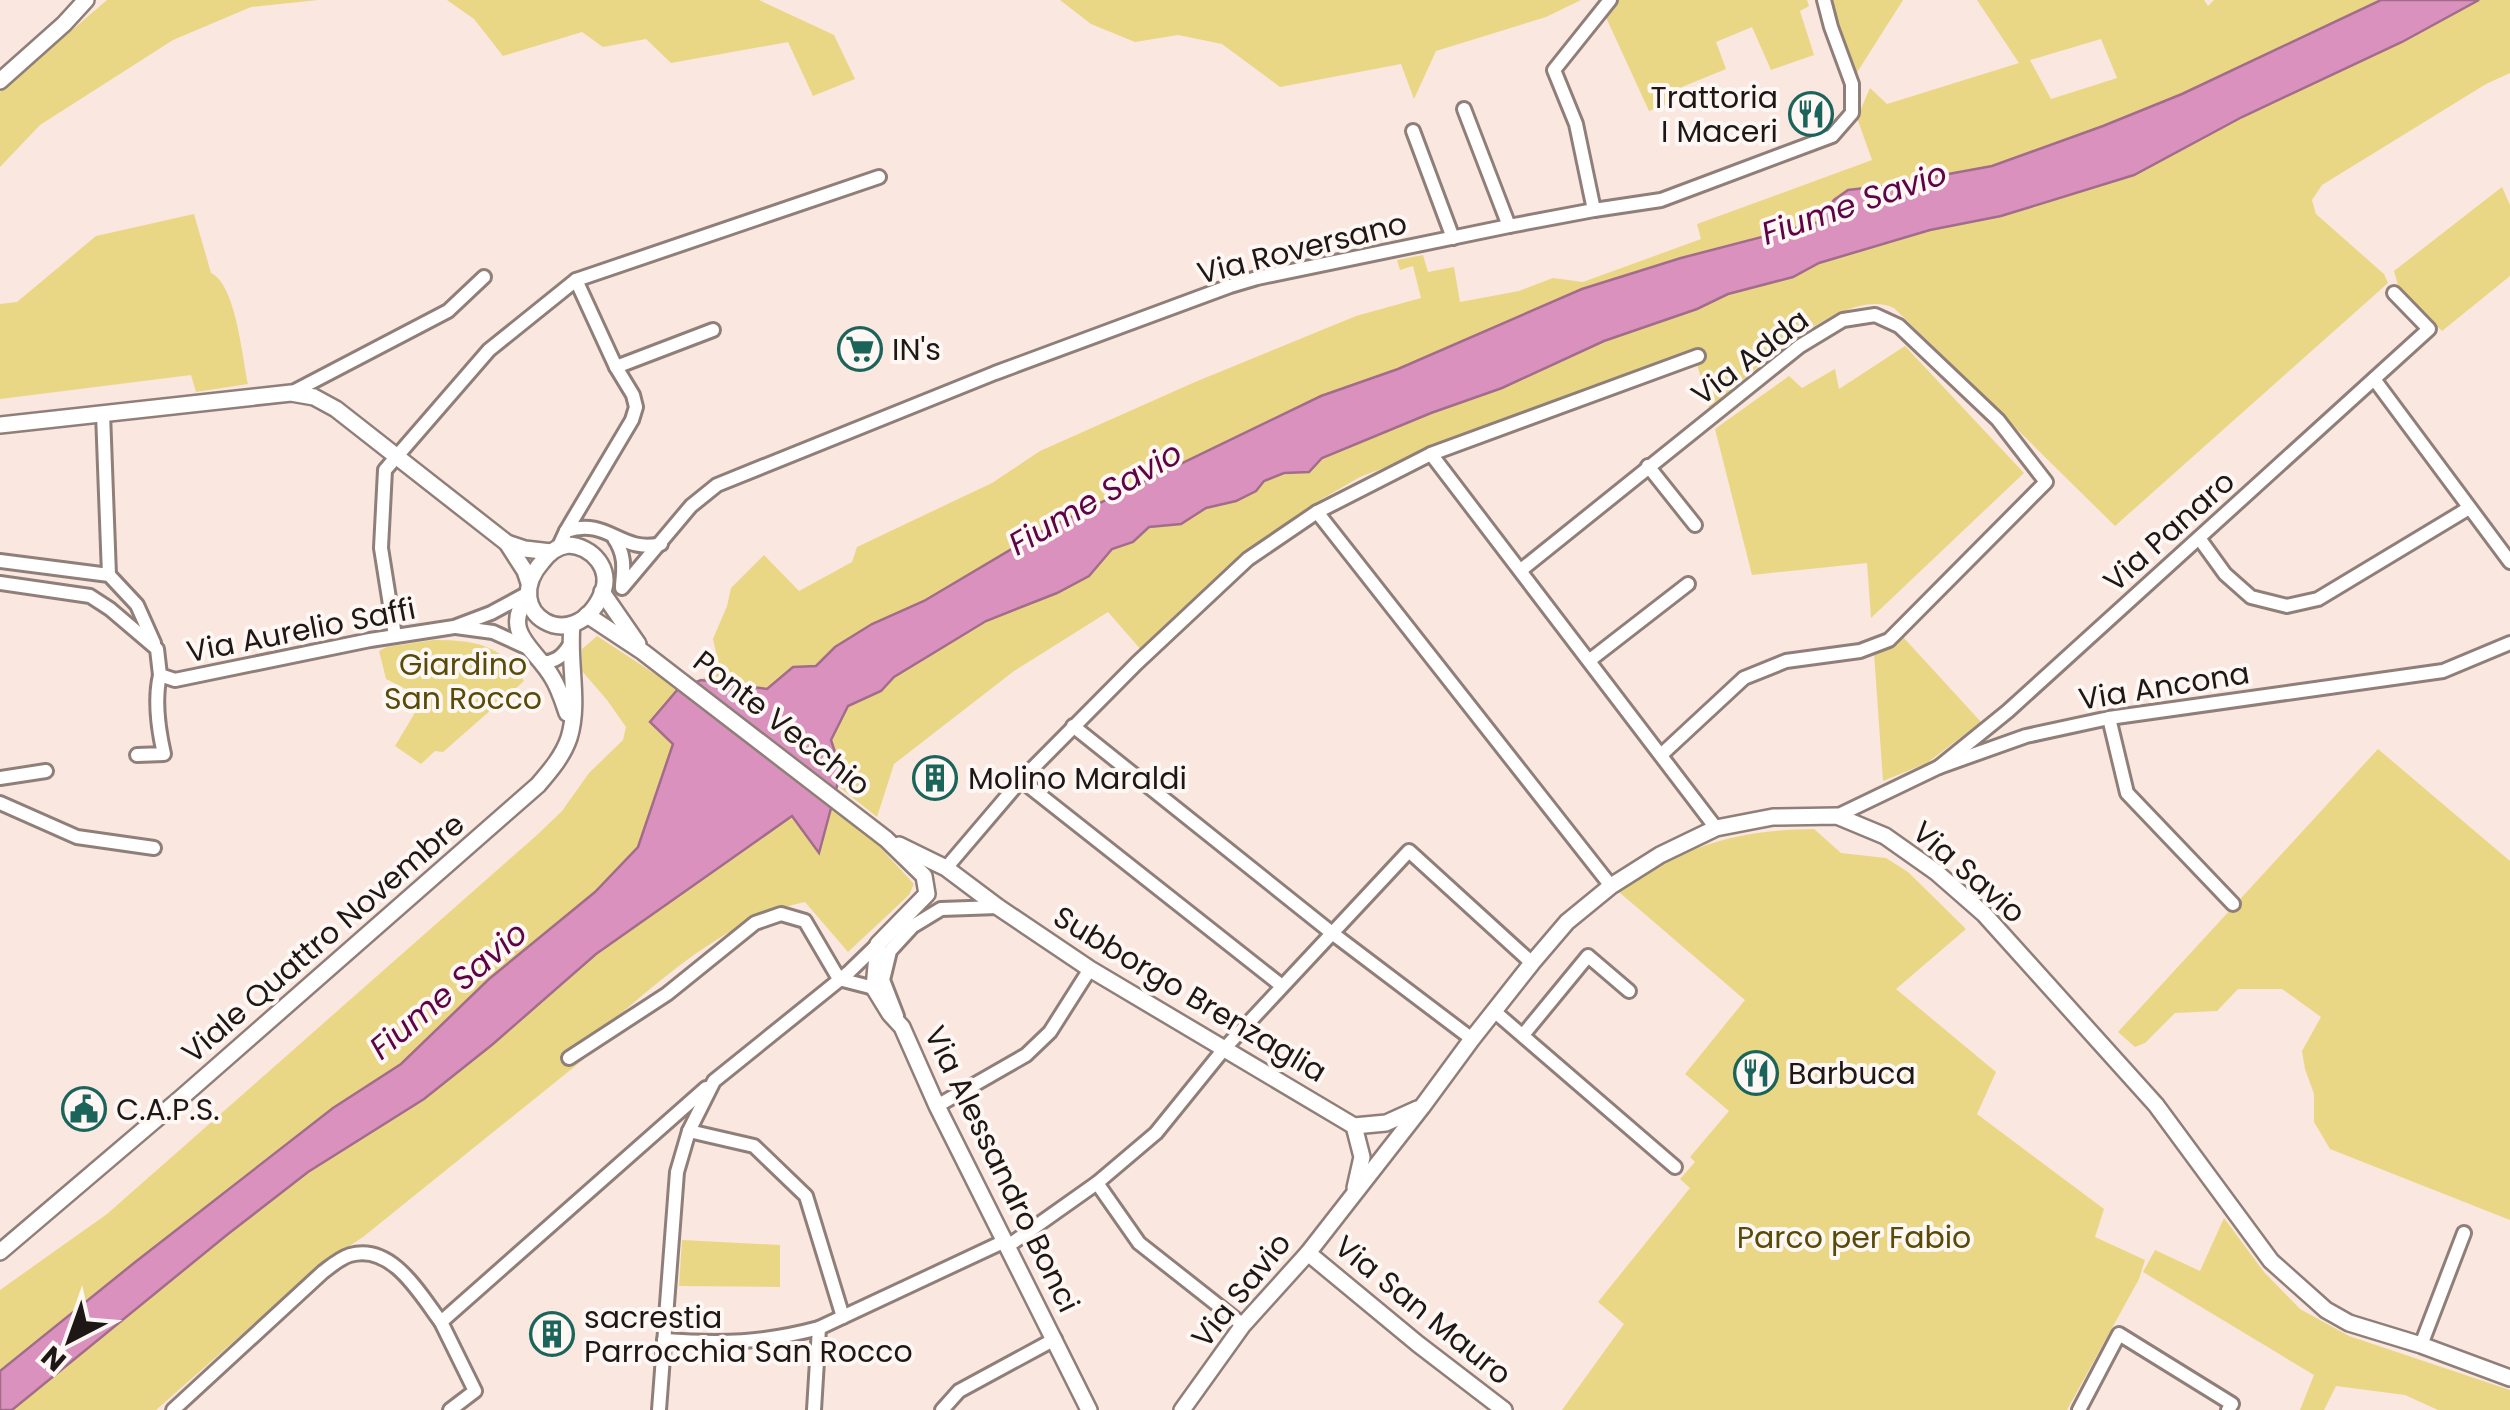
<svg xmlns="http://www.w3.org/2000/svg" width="2510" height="1410" viewBox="0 0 2510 1410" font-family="Poppins,sans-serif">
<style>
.green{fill:#ead785;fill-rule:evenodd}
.water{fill:#db91be;stroke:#a26c8b;stroke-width:2.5}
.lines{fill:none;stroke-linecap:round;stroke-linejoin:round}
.minor-casing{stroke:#907f79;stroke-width:18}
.tertiary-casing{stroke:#907f79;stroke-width:20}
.minor{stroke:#fff;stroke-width:12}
.tertiary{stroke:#fff;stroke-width:15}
.labels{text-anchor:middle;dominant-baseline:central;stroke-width:8;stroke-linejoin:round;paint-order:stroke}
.poi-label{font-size:30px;fill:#1d1715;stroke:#fef7f4;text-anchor:start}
.street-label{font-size:30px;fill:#1d1715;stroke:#fef7f4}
.park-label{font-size:30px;fill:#584b07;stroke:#fef7f4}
.water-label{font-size:32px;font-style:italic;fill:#5e0345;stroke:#fef7f4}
</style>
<rect width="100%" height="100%" fill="#f9e7e0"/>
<!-- green -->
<g class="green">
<path d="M107,0H318L251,7L173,40L40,125L0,167V92Z"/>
<path d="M447,0H759L834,35L855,79L813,96L788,42L671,63L646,39L603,47L582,32L503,56L474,19Z"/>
<path d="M1060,0H1581L1546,17L1436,51L1414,99L1401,64L1280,87L1222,44L1178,35L1135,42L1091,24Z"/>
<path d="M1598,0H1807L1809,6L1800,11L1814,55L1771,70L1752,27L1716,42L1726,69L1677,89L1681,99L1649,111Z"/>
<path d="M1829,0H1903L1856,74L1852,70Z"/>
<path d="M1977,0H2204L2208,6L2214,0H2381L2182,94L2103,126L1992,166L1883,186L1848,190L1834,200L1819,222L1681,258L1582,289L1398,369L1279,415L1042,531L924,601L872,624L835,647L816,666L793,667L767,689L701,680L719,665L713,639L727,606L731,588L764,555L799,591L852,562L857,547L992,483L1040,451L1195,382L1356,316L1421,298L1413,266L1400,270L1397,260L1423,255L1428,272L1454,267L1460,302L1519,291L1553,278L1583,282L1701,239L1697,224L1872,160L1857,118L1870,88L1887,104L2019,63ZM2101,39L2117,78L2051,99L2030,60Z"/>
<path d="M2479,0H2510V73L2486,84L2322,185L2312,200L2316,214L2384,274L2388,283L2115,526L1894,308C1843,284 1749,377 1709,408L1693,349L1360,477L1315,503L1246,554L1143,652L1108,612L1014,671L894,764L877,817L838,786L841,771L831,741L848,706L881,691L893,677L986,621L1056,593L1089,576L1112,549L1132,542L1149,527L1181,524L1206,508L1236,501L1256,491L1264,481L1284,473L1309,472L1322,458L1431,413L1502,388L1604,341L1697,309L1728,294L1793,277L1819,263L1930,230L2001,216L2134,175L2242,117L2402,42Z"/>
<path d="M2502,187L2510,205V276L2442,331L2399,289L2394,271Z"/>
<path d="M194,214L211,273C236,285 242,356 248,384L196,392L191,375L0,399V304L17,302L96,236Z"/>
<path d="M1905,346L2024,473L1871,618L1867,563L1752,575L1715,429L1789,376L1802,388L1835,369L1839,389Z"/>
<path d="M597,636L678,689L650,721L674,744L638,847L595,892L489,979L401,1064L333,1108L134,1263L0,1371V1290L107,1214L537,835L562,811L589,773L623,740L626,727L607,700L582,671V649Z"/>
<path d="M1903,637L1981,722L1927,763L1883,781L1874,653Z"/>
<path d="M433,640C474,640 502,644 524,681L443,752L435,751L421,764L395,746L419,706L422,697L386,679L379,651L387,647Z"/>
<path d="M2378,749L2510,861V1220L2330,1149L2314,1122V1094L2305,1069L2302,1051L2321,1017L2282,989H2238L2217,1011L2175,1013L2145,1043L2135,1047L2118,1032Z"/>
<path d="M832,806L865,831L914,884L909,895L848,952L805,902C720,919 643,996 578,1051L584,1059L363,1237L321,1265L156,1410H12L228,1234L308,1172L424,1099L493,1044L596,954L792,816Z"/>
<path d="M1814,829L1841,853L1886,858L1908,872L1966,929L1896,989L1996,1072L1977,1114L2104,1209L2095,1237L2145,1260L2139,1279L2067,1410H1562L1624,1324L1598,1302L1690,1188L1680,1179L1695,1162L1690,1157L1729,1111L1685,1074L1745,1000L1619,892C1639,880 1660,864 1681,855C1727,835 1765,830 1814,829Z"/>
<path d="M2224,1218L2264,1272L2300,1309L2349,1336L2510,1390V1410H2438L2405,1395L2336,1386L2324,1410H2300L2314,1375L2143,1272L2155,1250L2200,1271Z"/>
<path d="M682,1240L780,1245V1287L679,1286Z"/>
</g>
<!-- water -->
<path class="water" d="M2381,0H2479L2402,42L2242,117L2134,175L2001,216L1930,230L1819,263L1793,277L1728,294L1697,309L1604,341L1502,388L1431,413L1322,458L1309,472L1284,473L1264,481L1256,491L1236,501L1206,508L1181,524L1149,527L1133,542L1112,549L1089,576L1057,593L986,621L894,677L881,691L848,706L831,740L841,771L819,853L792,816L596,954L493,1044L424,1099L308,1172L228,1234L12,1410H0V1371L134,1263L333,1108L401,1064L489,979L595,892L638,847L673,744L650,722L678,689L701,680L767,689L793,667L816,666L835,647L872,624L924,601L1042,531L1321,396L1398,369L1582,289L1681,258L1819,222L1834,200L1848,190L1883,186L1992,166L2103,126L2182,94Z"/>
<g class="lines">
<!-- minor casing -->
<g class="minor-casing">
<g id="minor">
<path d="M1464,109L1509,226"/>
<path d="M1413,131L1453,238"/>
<path d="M1594,210L1576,124L1554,70L1610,0"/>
<path d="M576,280L879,177"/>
<path d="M616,367L713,330"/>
<path d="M2374,379L2510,562"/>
<path d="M291,393L448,311L484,277"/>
<path d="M103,413L109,575"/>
<path d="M1431,454L1716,828"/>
<path d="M1648,466L1695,525"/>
<path d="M1317,512L1611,886"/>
<path d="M566,531C609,517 620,554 661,544"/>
<path d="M614,538C625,554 624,567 622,585"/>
<path d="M2199,538L2225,574L2251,597L2287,606L2318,599L2469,508"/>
<path d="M0,561L109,575L137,605L154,643"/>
<path d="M1521,570L1800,346L1843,320L1875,315L1899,326L1998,420L2046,482L1889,640L1860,651L1786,661L1744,678L1661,755"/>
<path d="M0,583L90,596L110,609L157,649L160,675L175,680L370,640L454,627L491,613L528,593"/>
<path d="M622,588L691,506L717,485L995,373L1230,286L1257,278L1509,226L1594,210L1661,200L1832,136L1852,113V84L1831,27L1824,0"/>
<path d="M456,627L493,632L526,647"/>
<path d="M395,636L381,548L385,470L489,350L576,280L616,367L633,395L636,407L632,420L566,531L559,546"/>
<path d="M1590,660L1688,584"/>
<path d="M541,662C554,663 562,657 569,646"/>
<path d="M2109,718L2127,793L2233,904"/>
<path d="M1073,726L1332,933L1472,1039"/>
<path d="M137,755L164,754C158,728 154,701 160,675"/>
<path d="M1939,767L2008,711L2429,329L2394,293"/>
<path d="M0,778L46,771"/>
<path d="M1021,780L1282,986"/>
<path d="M0,803L77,837L154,848"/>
<path d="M1837,816L1939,767L2026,736L2109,718L2443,671L2510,643"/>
<path d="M946,868L1021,780L1137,663L1248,559L1317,512L1431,454L1698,356"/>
<path d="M839,979L874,988"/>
<path d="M1494,1011L1675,1167"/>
<path d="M897,1016L883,980L890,951L913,926L941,909L998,907"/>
<path d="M1523,1035L1588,956L1629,991"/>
<path d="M569,1058L667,994L755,923L781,914L805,921L839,979"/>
<path d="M937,1106L1026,1055L1050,1032L1090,969"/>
<path d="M689,1131L754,1146L806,1196L843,1317"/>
<path d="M1097,1183L1139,1243L1243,1325"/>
<path d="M1008,1246L1097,1183L1156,1133L1224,1049L1409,851L1532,963"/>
<path d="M664,1340C721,1344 763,1343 819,1328L1005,1241"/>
<path d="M2421,1345L2464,1233"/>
<path d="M173,1410L323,1272C331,1266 340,1258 350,1255C392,1243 420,1294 441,1322"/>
<path d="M450,1410L475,1391L441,1322L706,1088"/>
<path d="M659,1410L677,1172L689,1131L714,1081L848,973L878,944"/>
<path d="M814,1410L819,1328"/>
<path d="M942,1410L959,1391L1055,1339"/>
<path d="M2079,1410L2119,1334L2232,1404L2228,1410"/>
</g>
</g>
<!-- tertiary casing -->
<g class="tertiary-casing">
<g id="tertiary">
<path d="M0,81L64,24L86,0"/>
<path d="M0,425L291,393L314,397L336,409L507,543L525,571L529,583"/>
<path d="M507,543L525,549L551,552"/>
<path d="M568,545C592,546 613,569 602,594C573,659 498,612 542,562C549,553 556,547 568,545Z"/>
<path d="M602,592L638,644"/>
<path d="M528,596C500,632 535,648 552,677C559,688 563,701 567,713"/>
<path d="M587,615L643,652L886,839L924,876L927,894L878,944L874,988L890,1014L902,1027L937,1106L1089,1410"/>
<path d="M899,845L946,868L998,907L1090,969L1354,1126L1386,1123L1417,1109"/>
<path d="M1354,1126L1362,1157L1355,1188"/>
<path d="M0,1252L181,1098L538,785C550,771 563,756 569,738C580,703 568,662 572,625"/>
<path d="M1308,1253L1418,1344L1504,1410"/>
<path d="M1182,1410L1243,1325L1308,1253L1422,1107L1472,1039L1532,963L1567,922L1611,886L1660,855L1716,828L1773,817L1837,816L1885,836L1936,872L1984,914L2156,1105L2271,1261L2326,1310L2349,1323L2421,1345L2510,1378"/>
</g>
</g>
<!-- minor -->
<use href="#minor" class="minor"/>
<!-- tertiary -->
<use href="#tertiary" class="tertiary"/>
</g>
<!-- icons -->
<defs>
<g id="restaurant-ring" transform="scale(2.25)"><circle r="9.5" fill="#fef7f4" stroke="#1b645a" stroke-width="1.5"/><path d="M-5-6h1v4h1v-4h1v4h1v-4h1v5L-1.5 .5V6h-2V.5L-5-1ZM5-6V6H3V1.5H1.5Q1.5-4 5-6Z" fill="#1b645a"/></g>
<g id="supermarket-ring" transform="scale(2.25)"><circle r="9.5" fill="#fef7f4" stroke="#1b645a" stroke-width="1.5"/><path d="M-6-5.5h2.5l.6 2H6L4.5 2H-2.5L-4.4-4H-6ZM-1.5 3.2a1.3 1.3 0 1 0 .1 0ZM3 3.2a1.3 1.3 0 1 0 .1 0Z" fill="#1b645a"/></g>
<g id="building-ring" transform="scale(2.25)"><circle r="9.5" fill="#fef7f4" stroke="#1b645a" stroke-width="1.5"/><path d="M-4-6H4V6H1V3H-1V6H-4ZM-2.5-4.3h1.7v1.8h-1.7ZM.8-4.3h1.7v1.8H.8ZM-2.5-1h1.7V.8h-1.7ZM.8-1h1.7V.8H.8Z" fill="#1b645a"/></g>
<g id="civic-ring" transform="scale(2.25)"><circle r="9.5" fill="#fef7f4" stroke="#1b645a" stroke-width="1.5"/><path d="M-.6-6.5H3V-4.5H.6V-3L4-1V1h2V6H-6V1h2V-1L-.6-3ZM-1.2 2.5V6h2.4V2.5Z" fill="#1b645a"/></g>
</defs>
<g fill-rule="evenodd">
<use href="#restaurant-ring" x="1811" y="114"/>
<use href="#supermarket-ring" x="860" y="349"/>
<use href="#building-ring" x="935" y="778"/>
<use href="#restaurant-ring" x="1756" y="1073"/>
<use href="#civic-ring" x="84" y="1109"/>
<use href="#building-ring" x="552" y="1334"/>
</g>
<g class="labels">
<!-- poi labels -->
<g class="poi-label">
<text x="1778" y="97" text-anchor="end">Trattoria<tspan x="1778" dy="34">I Maceri</tspan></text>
<text x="892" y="349">IN's</text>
<text x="968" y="778">Molino Maraldi</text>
<text x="1788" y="1073">Barbuca</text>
<text x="116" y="1109">C.A.P.S.</text>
<text x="584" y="1317">sacrestia<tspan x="584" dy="34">Parrocchia San Rocco</tspan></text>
</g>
<!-- street labels -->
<g class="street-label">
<text transform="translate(1302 248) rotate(-14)">Via Roversano</text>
<text transform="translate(1750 357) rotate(-37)">Via Adda</text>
<text transform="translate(2169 531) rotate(-42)">Via Panaro</text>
<text transform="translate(301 630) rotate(-11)">Via Aurelio Saffi</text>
<text transform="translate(2164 686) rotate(-9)">Via Ancona</text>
<text transform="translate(782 723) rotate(38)">Ponte Vecchio</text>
<text transform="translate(1969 872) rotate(41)">Via Savio</text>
<text transform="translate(323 938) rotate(-41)">Viale Quattro Novembre</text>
<text transform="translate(1190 994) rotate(31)">Subborgo Brenzaglia</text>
<text transform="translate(1002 1169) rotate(64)">Via Alessandro Bonci</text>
<text transform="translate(1241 1290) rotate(-51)">Via Savio</text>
<text transform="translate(1423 1310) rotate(39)">Via San Mauro</text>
</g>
<!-- park labels -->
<g class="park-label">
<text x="463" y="664">Giardino<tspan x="463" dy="34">San Rocco</tspan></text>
<text x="1854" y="1237">Parco per Fabio</text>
</g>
<!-- water labels -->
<g class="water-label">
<text transform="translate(1854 203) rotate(-19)">Fiume Savio</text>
<text transform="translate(1095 498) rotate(-30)">Fiume Savio</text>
<text transform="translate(448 990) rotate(-40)">Fiume Savio</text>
</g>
</g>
<!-- north arrow -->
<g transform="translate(70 1340) rotate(221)" stroke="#fef7f4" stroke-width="8" paint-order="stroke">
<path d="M0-8L18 38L0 25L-18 38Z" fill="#1d1715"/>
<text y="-15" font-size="28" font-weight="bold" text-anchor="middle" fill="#1d1715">N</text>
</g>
</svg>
